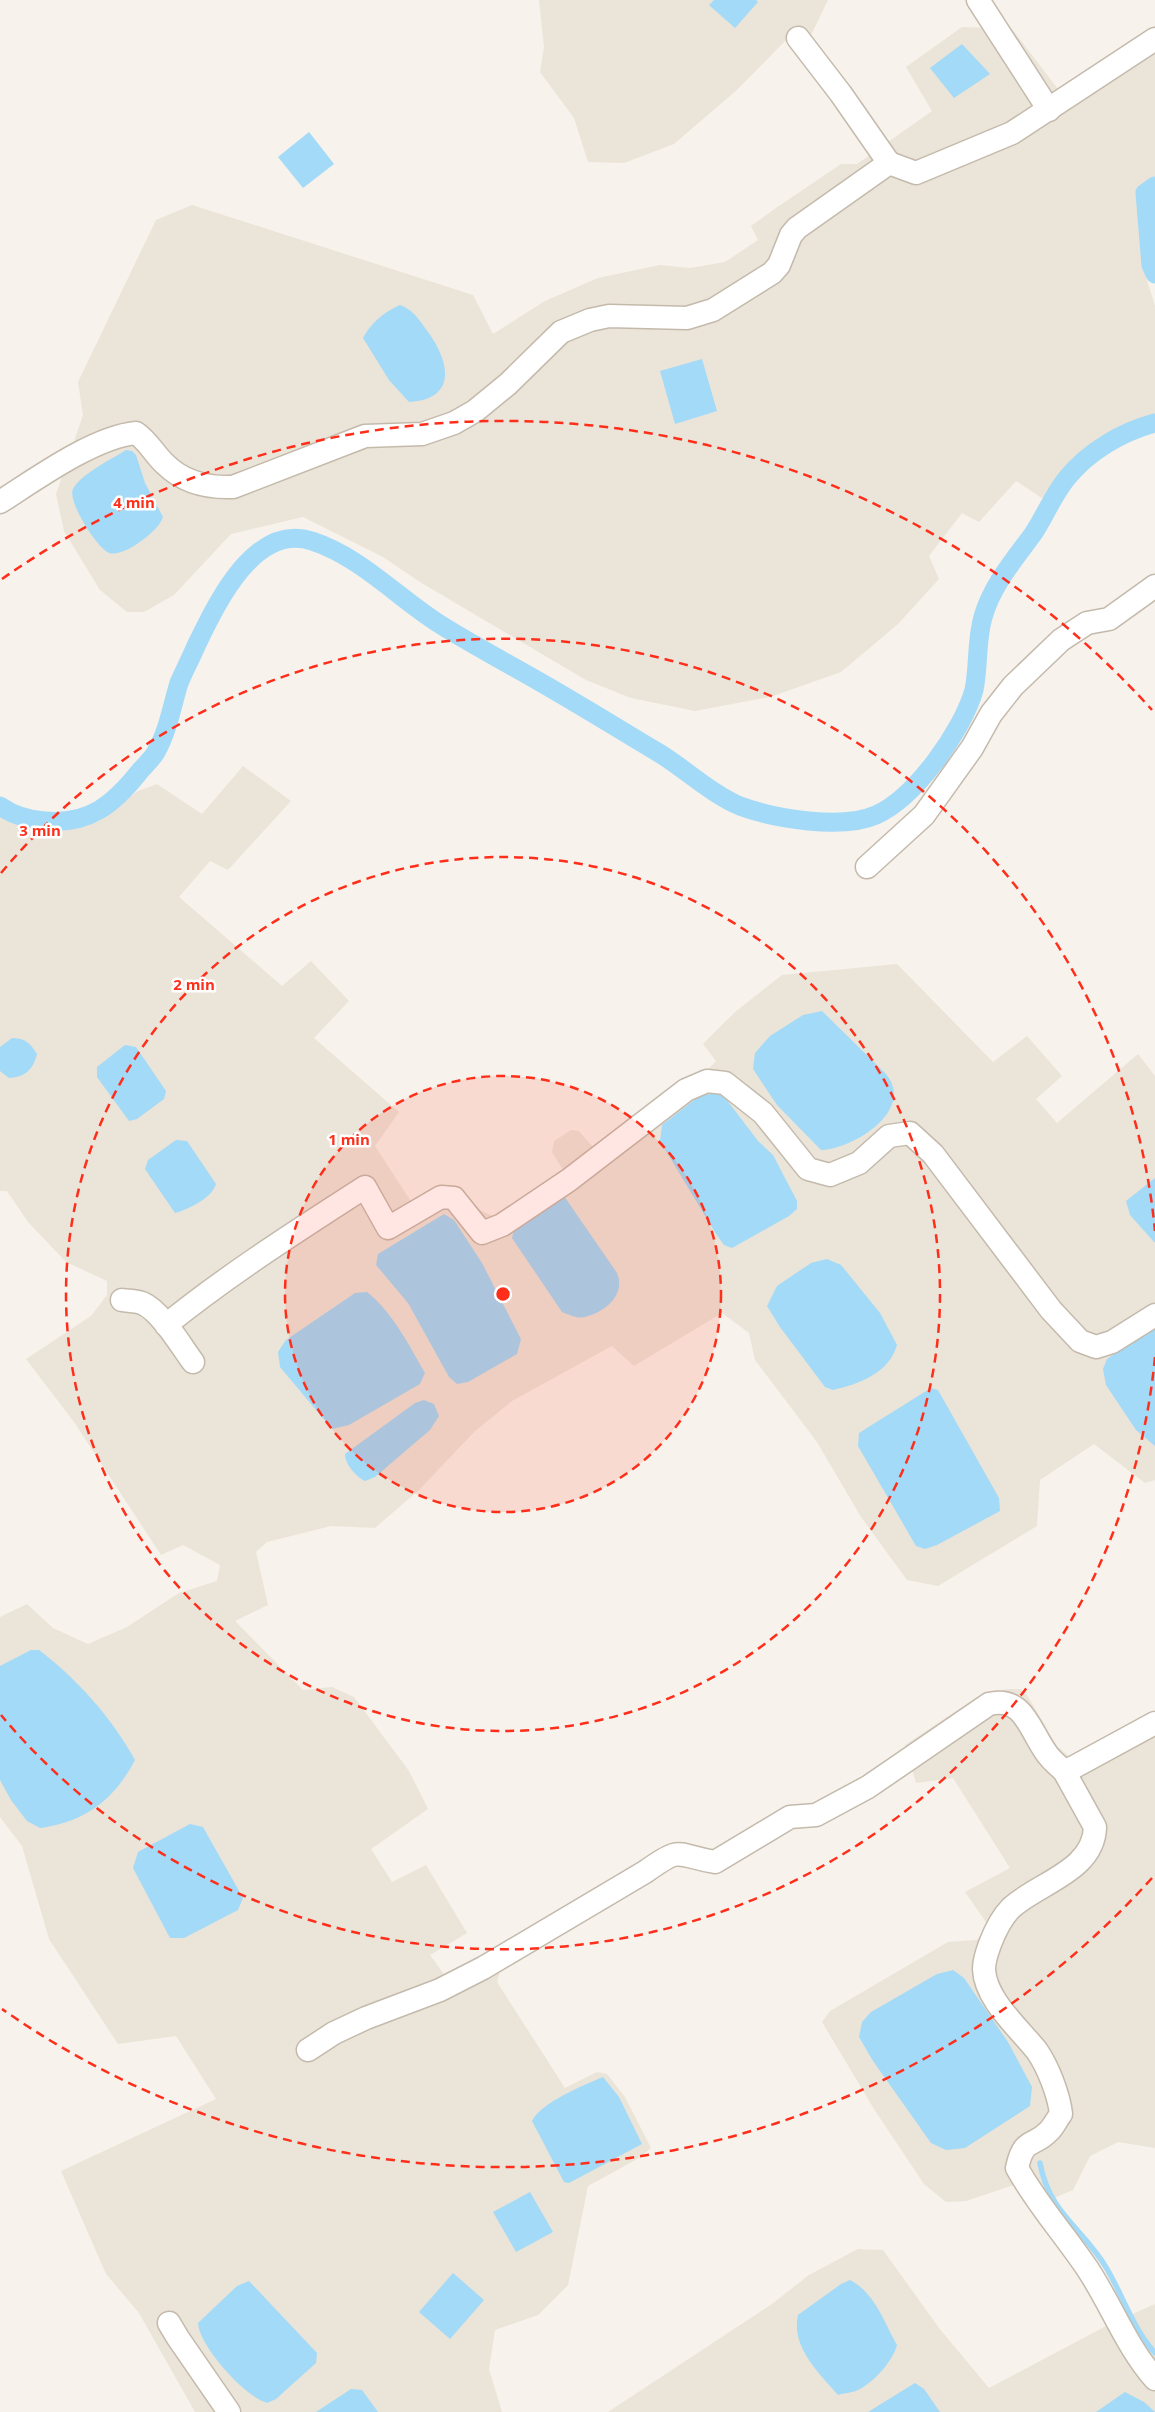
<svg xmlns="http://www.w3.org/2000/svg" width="1155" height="2412" viewBox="0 0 1155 2412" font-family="'Open Sans',sans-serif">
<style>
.residential{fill:#ebe4d8}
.water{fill:#a2daf8}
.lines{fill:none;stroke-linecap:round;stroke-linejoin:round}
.stream{stroke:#a2daf8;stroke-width:5.5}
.canal{stroke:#a2daf8;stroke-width:19}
.minor-casing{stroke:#c4baac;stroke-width:25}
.minor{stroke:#fff;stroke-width:22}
.ring{fill:none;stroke:#ff2e1a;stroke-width:2.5;stroke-dasharray:9 6}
.centre{fill:#ff2e1a;stroke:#fff;stroke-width:2.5}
.ring-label{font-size:15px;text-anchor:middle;font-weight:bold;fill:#ff2e1a;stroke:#fff;stroke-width:5;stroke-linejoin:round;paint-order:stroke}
</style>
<rect width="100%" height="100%" fill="#f7f2eb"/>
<!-- residential -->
<g class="residential">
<path d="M539,0H828L809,39L785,41L738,89L674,144L624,163L588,162L574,118L540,72L544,47Z"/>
<path d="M1155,26V178L1139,191L1145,274L1155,306V417L1124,430L1083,455L1042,498L1016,481L979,522L962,513L929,556L939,579L898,624L841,672L770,697L695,711L631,698L586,680L420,582L383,557L303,517L231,534L174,595L144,612H127L100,590L64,531L56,494L83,415L78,382L156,220L192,205L473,295L493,334L545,301L598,278L660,265L690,268L725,262L758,240L751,226L776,208L841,164H857L932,111L906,67L962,27L1012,29L1058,89Z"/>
<path d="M243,766L291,801L228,870L210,861L179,897L282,986L311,961L349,1001L314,1038L399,1112L375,1146L412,1203L461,1189L480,1210L497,1218L563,1170L552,1152L554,1141L571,1130L579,1131L594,1148L704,1074L716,1061L703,1044L735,1012L782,975L897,964L993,1062L1027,1036L1062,1076L1036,1099L1057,1123L1138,1054L1155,1076V1480L1145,1483L1094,1444L1040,1480L1037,1526L938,1586L907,1580L861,1517L817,1442L755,1360L749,1333L722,1313L634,1366L612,1346L512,1401L474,1432L419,1490L375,1528L331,1526L267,1542L256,1552L268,1605L235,1621L303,1690L332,1687L354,1697L409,1771L428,1809L371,1849L392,1882L426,1865L467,1933L430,1955L446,1977L501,1967L497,1982L565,2088L597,2072L607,2074L625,2097L651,2148L639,2158L588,2186L568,2285L538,2315L495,2330L489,2369L502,2412H195L139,2313L106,2274L61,2171L216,2099L176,2036L118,2044L49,1939L22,1846L0,1817V1617L27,1604L53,1628L88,1644L127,1627L179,1593L217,1581L220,1565L183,1545L161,1555L74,1422L26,1359L91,1316L107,1295V1281L66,1262L28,1222L7,1191H0V816L30,830L69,828L101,816L138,791L157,784L202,814Z"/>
<path d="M1008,1689H1020L1027,1695L1057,1746L1071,1758L1155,1711V2148L1118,2142L1090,2156L1073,2190L1030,2208L1014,2185L966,2201L946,2202L924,2184L874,2109L822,2022L830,2011L948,1942L977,1940L988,1925L965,1892L1010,1868L953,1778L916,1783L905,1745L974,1699L992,1691Z"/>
<path d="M858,2249L883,2250L939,2328L989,2388L1110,2324L1155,2304V2412H608L772,2304L809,2275Z"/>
</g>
<!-- water -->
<g class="water">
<path d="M714,0H756L758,2L735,28L709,5Z"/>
<path d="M962,44L990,74L954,98L930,68Z"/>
<path d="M309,132L334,164L303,188L278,157Z"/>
<path d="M400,305C412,309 418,318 425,328C448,357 461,399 409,402L389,380L363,338C371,323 384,312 400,305Z"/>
<path d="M702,359L717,411L675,424L660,371Z"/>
<path d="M126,450L132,451L136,455L145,483L163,517C159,531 123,558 109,553C97,548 67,501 73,489C81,474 112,459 126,450Z"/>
<path d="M822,1011L885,1073C917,1109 854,1149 821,1150L777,1105L753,1069L755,1053L770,1036L803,1015Z"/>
<path d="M12,1038C25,1038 30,1043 37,1054C33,1070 25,1077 9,1078L0,1071V1047Z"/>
<path d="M125,1045L136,1047L166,1091L164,1099L137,1119L129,1121L97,1077V1067Z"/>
<path d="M712,1090L723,1095L758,1141L773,1155L797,1201V1209L789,1216L732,1248L724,1245L716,1234L660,1141L662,1125L702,1094Z"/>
<path d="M176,1140L187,1141L216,1184C212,1198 189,1209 175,1213L145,1169L148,1160Z"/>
<path d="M1155,1178V1243L1130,1215L1126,1201Z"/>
<path d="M564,1196L617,1273C626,1294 606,1312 585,1317C577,1319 570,1315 562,1312L512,1238L514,1230Z"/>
<path d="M444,1214L454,1220L482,1263L521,1339L517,1354L468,1382L457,1384L449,1377L408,1303L376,1265L378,1254Z"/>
<path d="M827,1259L841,1265L880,1313L897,1345C889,1373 859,1384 833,1390L825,1387L780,1327L767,1306L777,1286L811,1263Z"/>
<path d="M367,1292C393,1313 409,1345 425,1373L420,1384L349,1425L332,1429L280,1367L278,1352L286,1340L355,1293Z"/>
<path d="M1155,1329V1446L1136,1430L1106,1385L1103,1369L1107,1359L1148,1331Z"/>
<path d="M931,1388L938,1390L999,1498L1000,1511L937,1545L925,1549L916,1546L858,1446L859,1433Z"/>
<path d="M424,1400L434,1404L439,1416L430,1430L375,1477L365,1481C356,1477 345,1464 345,1454L415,1403Z"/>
<path d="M31,1650H39C78,1680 111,1717 135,1760C114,1800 85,1822 40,1828L27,1821L11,1800L0,1780V1666Z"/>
<path d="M190,1824L203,1827L243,1898L238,1910L184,1938H170L133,1868L138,1852Z"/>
<path d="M953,1970L964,1978L1008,2042L1032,2087L1030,2106L965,2148L946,2150L931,2143L873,2061L859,2037L862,2022L871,2012L937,1974Z"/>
<path d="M603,2077L619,2097L642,2144L569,2183L564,2182L532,2121C540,2103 584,2085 603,2077Z"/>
<path d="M530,2192L553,2232L516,2252L493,2212Z"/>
<path d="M453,2273L484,2300L450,2339L419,2312Z"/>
<path d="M850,2280C875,2293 884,2322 897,2345C893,2361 873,2383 858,2390C852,2393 844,2393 838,2395C818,2372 791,2347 798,2315L841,2284Z"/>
<path d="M249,2281L317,2353L316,2363L276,2399L267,2403C245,2397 199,2346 198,2323L237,2286Z"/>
<path d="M915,2383L924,2389L940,2412H868Z"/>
<path d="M351,2389L362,2390L378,2412H316Z"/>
<path d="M1125,2392L1144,2402L1155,2412H1096Z"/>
</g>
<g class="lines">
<!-- stream -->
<path class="stream" d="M1040,2163C1049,2214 1084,2229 1107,2269C1123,2296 1133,2329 1155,2353"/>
<!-- canal -->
<g class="canal">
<path d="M1155,186L1145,193L1151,265L1155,274"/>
<path d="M0,806C14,816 28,820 45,821C89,825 114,804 140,771C145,765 152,759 156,752C168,731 172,706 179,683C184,671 191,658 196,646C216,605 254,522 312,541C361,557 398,598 441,625C473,645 507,663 540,682C580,705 619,729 659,753C685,769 713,795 740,806C775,819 842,830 876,815C915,798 963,730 974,690C979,666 976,641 983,617C992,585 1014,560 1033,534C1045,516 1053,495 1067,478C1089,451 1122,432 1155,423"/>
</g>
<!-- minor casing -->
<g class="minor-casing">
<g id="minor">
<path d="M978,0L1049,110"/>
<path d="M889,163L916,173L1012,133L1155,39"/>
<path d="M0,502C36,479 94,437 136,433C149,442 154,454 165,464C183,482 208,488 233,487L365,436L422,434L454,423L475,411L508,384L561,332L590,320L609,316L687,318L713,310L772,273L779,265L791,235L797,228L889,163L841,94L798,38"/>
<path d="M867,867L924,815L972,748L991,714L1013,686L1061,640L1087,623L1109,619L1155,586"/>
<path d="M122,1300C128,1301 136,1301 142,1303C161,1311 181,1346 193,1362"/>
<path d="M166,1325C229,1274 297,1231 365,1187L388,1228L441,1197L454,1198L482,1233L502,1225L569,1180L686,1090L707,1081L725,1083L763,1113L808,1169L830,1175L859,1163L889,1136L910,1133L933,1154L1051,1310L1080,1341L1096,1347L1112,1342L1155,1315"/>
<path d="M1064,1771L1095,1827C1094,1871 1038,1883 1011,1908C1001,1918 995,1931 990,1944C987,1952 984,1960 984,1969C985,2000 1020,2029 1037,2051C1048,2067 1059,2095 1061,2114C1057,2119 1054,2126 1049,2131C1033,2148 1024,2136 1017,2168C1037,2204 1064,2234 1087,2268C1111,2304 1126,2346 1155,2379"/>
<path d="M308,2050L334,2033L366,2018L440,1990L483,1968L645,1872C683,1845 674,1855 715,1862L790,1817L816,1815L868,1787L989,1704C1023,1696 1029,1728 1045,1751C1049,1758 1057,1765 1064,1771L1074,1767L1155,1723"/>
<path d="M169,2323L178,2338L229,2412"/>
</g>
</g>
<!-- minor -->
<use href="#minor" class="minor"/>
</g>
<!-- distance rings -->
<circle cx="503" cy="1294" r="218" fill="#ff2e1a" fill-opacity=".12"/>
<g class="ring">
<circle cx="503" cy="1294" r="218"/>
<circle cx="503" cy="1294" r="437"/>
<path d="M1155 1357A655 655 0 0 1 1 1715M1 873A655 655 0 0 1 1155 1231"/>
<path d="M1152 1878A873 873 0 0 1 2 2009M2 579A873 873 0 0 1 1152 710"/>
</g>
<circle cx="503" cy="1294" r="8" class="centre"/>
<g class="ring-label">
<text x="134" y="508">4 min</text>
<text x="40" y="836">3 min</text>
<text x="194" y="990">2 min</text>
<text x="349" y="1145">1 min</text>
</g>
</svg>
